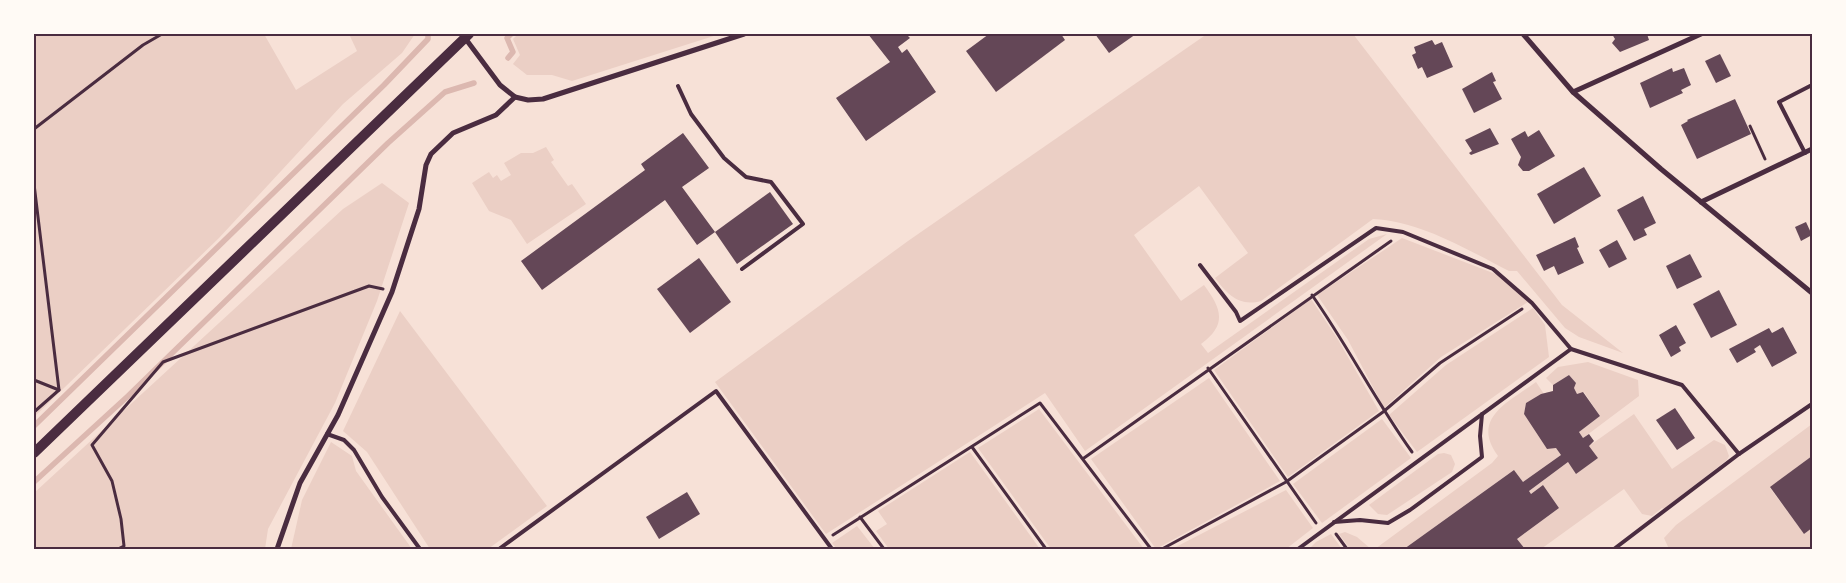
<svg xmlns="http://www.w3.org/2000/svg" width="1846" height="583" viewBox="0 0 1846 583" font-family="'Work Sans',sans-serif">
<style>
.green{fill:#ebcfc5}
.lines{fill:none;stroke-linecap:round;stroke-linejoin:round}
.stream{stroke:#dcb8b0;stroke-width:5.5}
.building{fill:#644757}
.path{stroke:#4a2c40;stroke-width:3}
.service{stroke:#4a2c40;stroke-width:4}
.minor{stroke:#4a2c40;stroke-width:5}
.secondary{stroke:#4a2c40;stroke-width:10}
.neatline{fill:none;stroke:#4a2c40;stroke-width:2}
</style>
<rect width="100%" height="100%" fill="#f7e1d7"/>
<!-- green -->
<g class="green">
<path d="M34,34H264L296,90L357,51L349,34H415L402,53L343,104L219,238L34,417Z"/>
<path d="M518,34H720L572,81L552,75H527L513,64L520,55L513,39Z"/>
<path d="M1207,34H1353L1562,305L1623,353L1579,337L1565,328L1517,271H1509C1468,250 1420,221 1373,219L1261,301C1239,307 1227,294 1215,278L1248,253L1199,186L1134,235L1181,301L1204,285C1221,308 1228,324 1201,344L1208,353L1369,239L1387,234L1085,451L1045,393L826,534L715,382L908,241Z"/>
<path d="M546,147L554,160L551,162L568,186L572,184L586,204L527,244L511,220L489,211L472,183L489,172L493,178L497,175L501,181L511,175L504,163L521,153H533Z"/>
<path d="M382,183L409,203L377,301L335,403L268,529L265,549H34V493L343,209Z"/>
<path d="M1402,238L1506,278L1528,302L1441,357L1384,408L1348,340L1317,295Z"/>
<path d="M1311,299L1337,338L1379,411L1288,477L1214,370Z"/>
<path d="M1533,308L1545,325L1549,357L1417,452L1389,415L1446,365Z"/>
<path d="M400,311L547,506L488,549H430L367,452L343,431Z"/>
<path d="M1588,362L1638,380L1639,396L1583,438L1579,432L1600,416L1584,392L1577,394L1574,388L1576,383L1569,375L1553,385L1546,378L1558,367Z"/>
<path d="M1209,378L1280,481L1156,549L1091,459Z"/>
<path d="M1536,382L1544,394L1526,403L1524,414L1547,449L1556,448L1561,455L1523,482L1514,470L1404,549H1375L1492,463L1498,456C1470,418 1509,402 1536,382Z"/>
<path d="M1039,409L1144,549H1051L978,448Z"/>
<path d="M1634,414L1672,469L1714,440L1725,445L1729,456L1727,460L1664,509L1662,508L1652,516L1642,514L1624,489L1541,549H1525L1517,539L1559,508L1543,485L1531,494L1529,491L1568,462L1576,473L1598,458L1589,446Z"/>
<path d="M1382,419L1411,458L1322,523L1293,484Z"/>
<path d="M1812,424V456L1770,488L1804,534L1812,528V549H1669L1664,538L1676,525Z"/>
<path d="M331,442L352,456L356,471L412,549H291L302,500Z"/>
<path d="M970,452L1040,549H889L876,531L887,524L878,511Z"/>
<path d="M1444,453L1451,455L1455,464L1452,472L1387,515L1378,514L1369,505L1438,454Z"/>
<path d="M1286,490L1313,528L1286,549H1172Z"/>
<path d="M857,526L875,549H837L832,543Z"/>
<path d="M1345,532L1357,537L1371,549H1350L1339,534Z"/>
<path d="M1331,534L1342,549H1309L1316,542Z"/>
</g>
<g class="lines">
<!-- stream -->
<g class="stream">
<path d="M508,58L513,52L507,38L511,34"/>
<path d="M34,426L384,85L428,39V34"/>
<path d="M34,482L128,396L388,143L445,92L474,83"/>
</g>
</g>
<!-- building -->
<g class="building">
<path d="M868,34H906L910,38L898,47L902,53L907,49L936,92L866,141L836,98L890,62Z"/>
<path d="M989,34H1061L1065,40L996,92L966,51Z"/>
<path d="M1095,34H1136L1109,53Z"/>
<path d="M1612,34H1647L1649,40L1620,52L1612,43L1615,39Z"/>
<path d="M1432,40L1435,45L1442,42L1453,67L1427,78L1422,67L1418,69L1412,55L1416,53L1414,47Z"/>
<path d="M1720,54L1731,76L1716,83L1705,61Z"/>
<path d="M1672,68L1673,72L1684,68L1691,85L1681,90L1683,93L1650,108L1640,83Z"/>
<path d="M1492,72L1496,81L1493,82L1502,99L1474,113L1462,89Z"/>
<path d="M1735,99L1751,134L1697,159L1681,125L1688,121L1687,120Z"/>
<path d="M1490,128L1499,144L1471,155L1469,153L1472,151L1465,140Z"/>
<path d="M1539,130L1555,156L1529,171H1523L1518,165L1521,157L1511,139L1525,131L1528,137Z"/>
<path d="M683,133L709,168L682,187L715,232L697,245L665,200L542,290L521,261L645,170L641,164Z"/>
<path d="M1584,167L1601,196L1554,224L1537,194Z"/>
<path d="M770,192L793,224L737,264L715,232Z"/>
<path d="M1643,196L1656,223L1644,229L1647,235L1634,241L1617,210Z"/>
<path d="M1806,222L1812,235L1801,241L1795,227Z"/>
<path d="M1575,237L1579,247L1577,248L1584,263L1558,275L1554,266L1544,271L1536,255Z"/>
<path d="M1617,240L1627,259L1609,268L1599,250Z"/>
<path d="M1690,254L1702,277L1677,289L1666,266Z"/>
<path d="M699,258L731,302L690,333L657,289Z"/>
<path d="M1719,290L1737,325L1711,338L1693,304Z"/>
<path d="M1676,325L1686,343L1679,347L1681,351L1671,357L1659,335Z"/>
<path d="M1783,327L1797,353L1772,367L1760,345L1754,349L1756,352L1737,363L1729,349L1769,328L1772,333Z"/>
<path d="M1569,375L1576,383L1574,388L1577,394L1583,392L1600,416L1579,432L1583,438L1589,434L1594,441L1589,446L1598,458L1576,474L1568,462L1529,491L1531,494L1543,485L1559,508L1517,539L1525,549H1404L1514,470L1523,482L1561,455L1556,448L1547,449L1524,414L1526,403L1541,394L1553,391V385Z"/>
<path d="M1675,408L1695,438L1677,450L1656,420Z"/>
<path d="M1812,456V528L1804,534L1770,487Z"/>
<path d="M687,492L700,514L659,539L646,517Z"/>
</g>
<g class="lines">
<!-- path -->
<g class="path">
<path d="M1750,126L1765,159"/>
<path d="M34,129L143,45L162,34"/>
<path d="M34,184L59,390"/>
<path d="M1312,295C1348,346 1376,402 1412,452"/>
<path d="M1208,368L1316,523"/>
<path d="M34,380L59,390L34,412"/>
<path d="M972,447L1046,549"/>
<path d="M1084,458L1391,241"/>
<path d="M860,517L884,549"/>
<path d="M1336,534L1347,549"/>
<path d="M833,535L1040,403L1151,549"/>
<path d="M118,549L124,546L121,519L112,481L92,445L163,362L369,286L383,289"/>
<path d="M1162,549L1286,482L1383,412L1440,363L1522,309"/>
</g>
<!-- service -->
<g class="service">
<path d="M678,86L691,114L724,158L746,177L771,182L803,224L742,269"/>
<path d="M1805,153L1779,102L1812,85"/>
<path d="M1200,265L1236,312L1240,321L1376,228L1403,232L1493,269L1532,303L1571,349L1682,385L1739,454"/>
<path d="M327,434L344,440L354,450L382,497L420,549"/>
<path d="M1334,522L1360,520L1388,523L1410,510L1482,457L1480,436L1482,414"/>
<path d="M499,549L716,391L832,549"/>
<path d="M1298,549L1571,349"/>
<path d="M1614,549L1739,454L1812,404"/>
</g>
<!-- minor -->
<g class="minor">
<path d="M1523,34L1573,92L1661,169L1812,293"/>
<path d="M1573,92L1701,34"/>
<path d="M515,97L528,100L543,99L744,34"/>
<path d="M1701,202L1812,149"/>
<path d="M277,549L300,483L338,415L392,292L419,209L426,165L431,154L453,133L496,115L515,97L500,85L465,38"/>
</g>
<!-- secondary -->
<path class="secondary" d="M34,453L469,34"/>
</g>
<!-- border -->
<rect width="1846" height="583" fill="none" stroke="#fffaf5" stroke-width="70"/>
<rect x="35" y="35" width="1776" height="513" class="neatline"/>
</svg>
